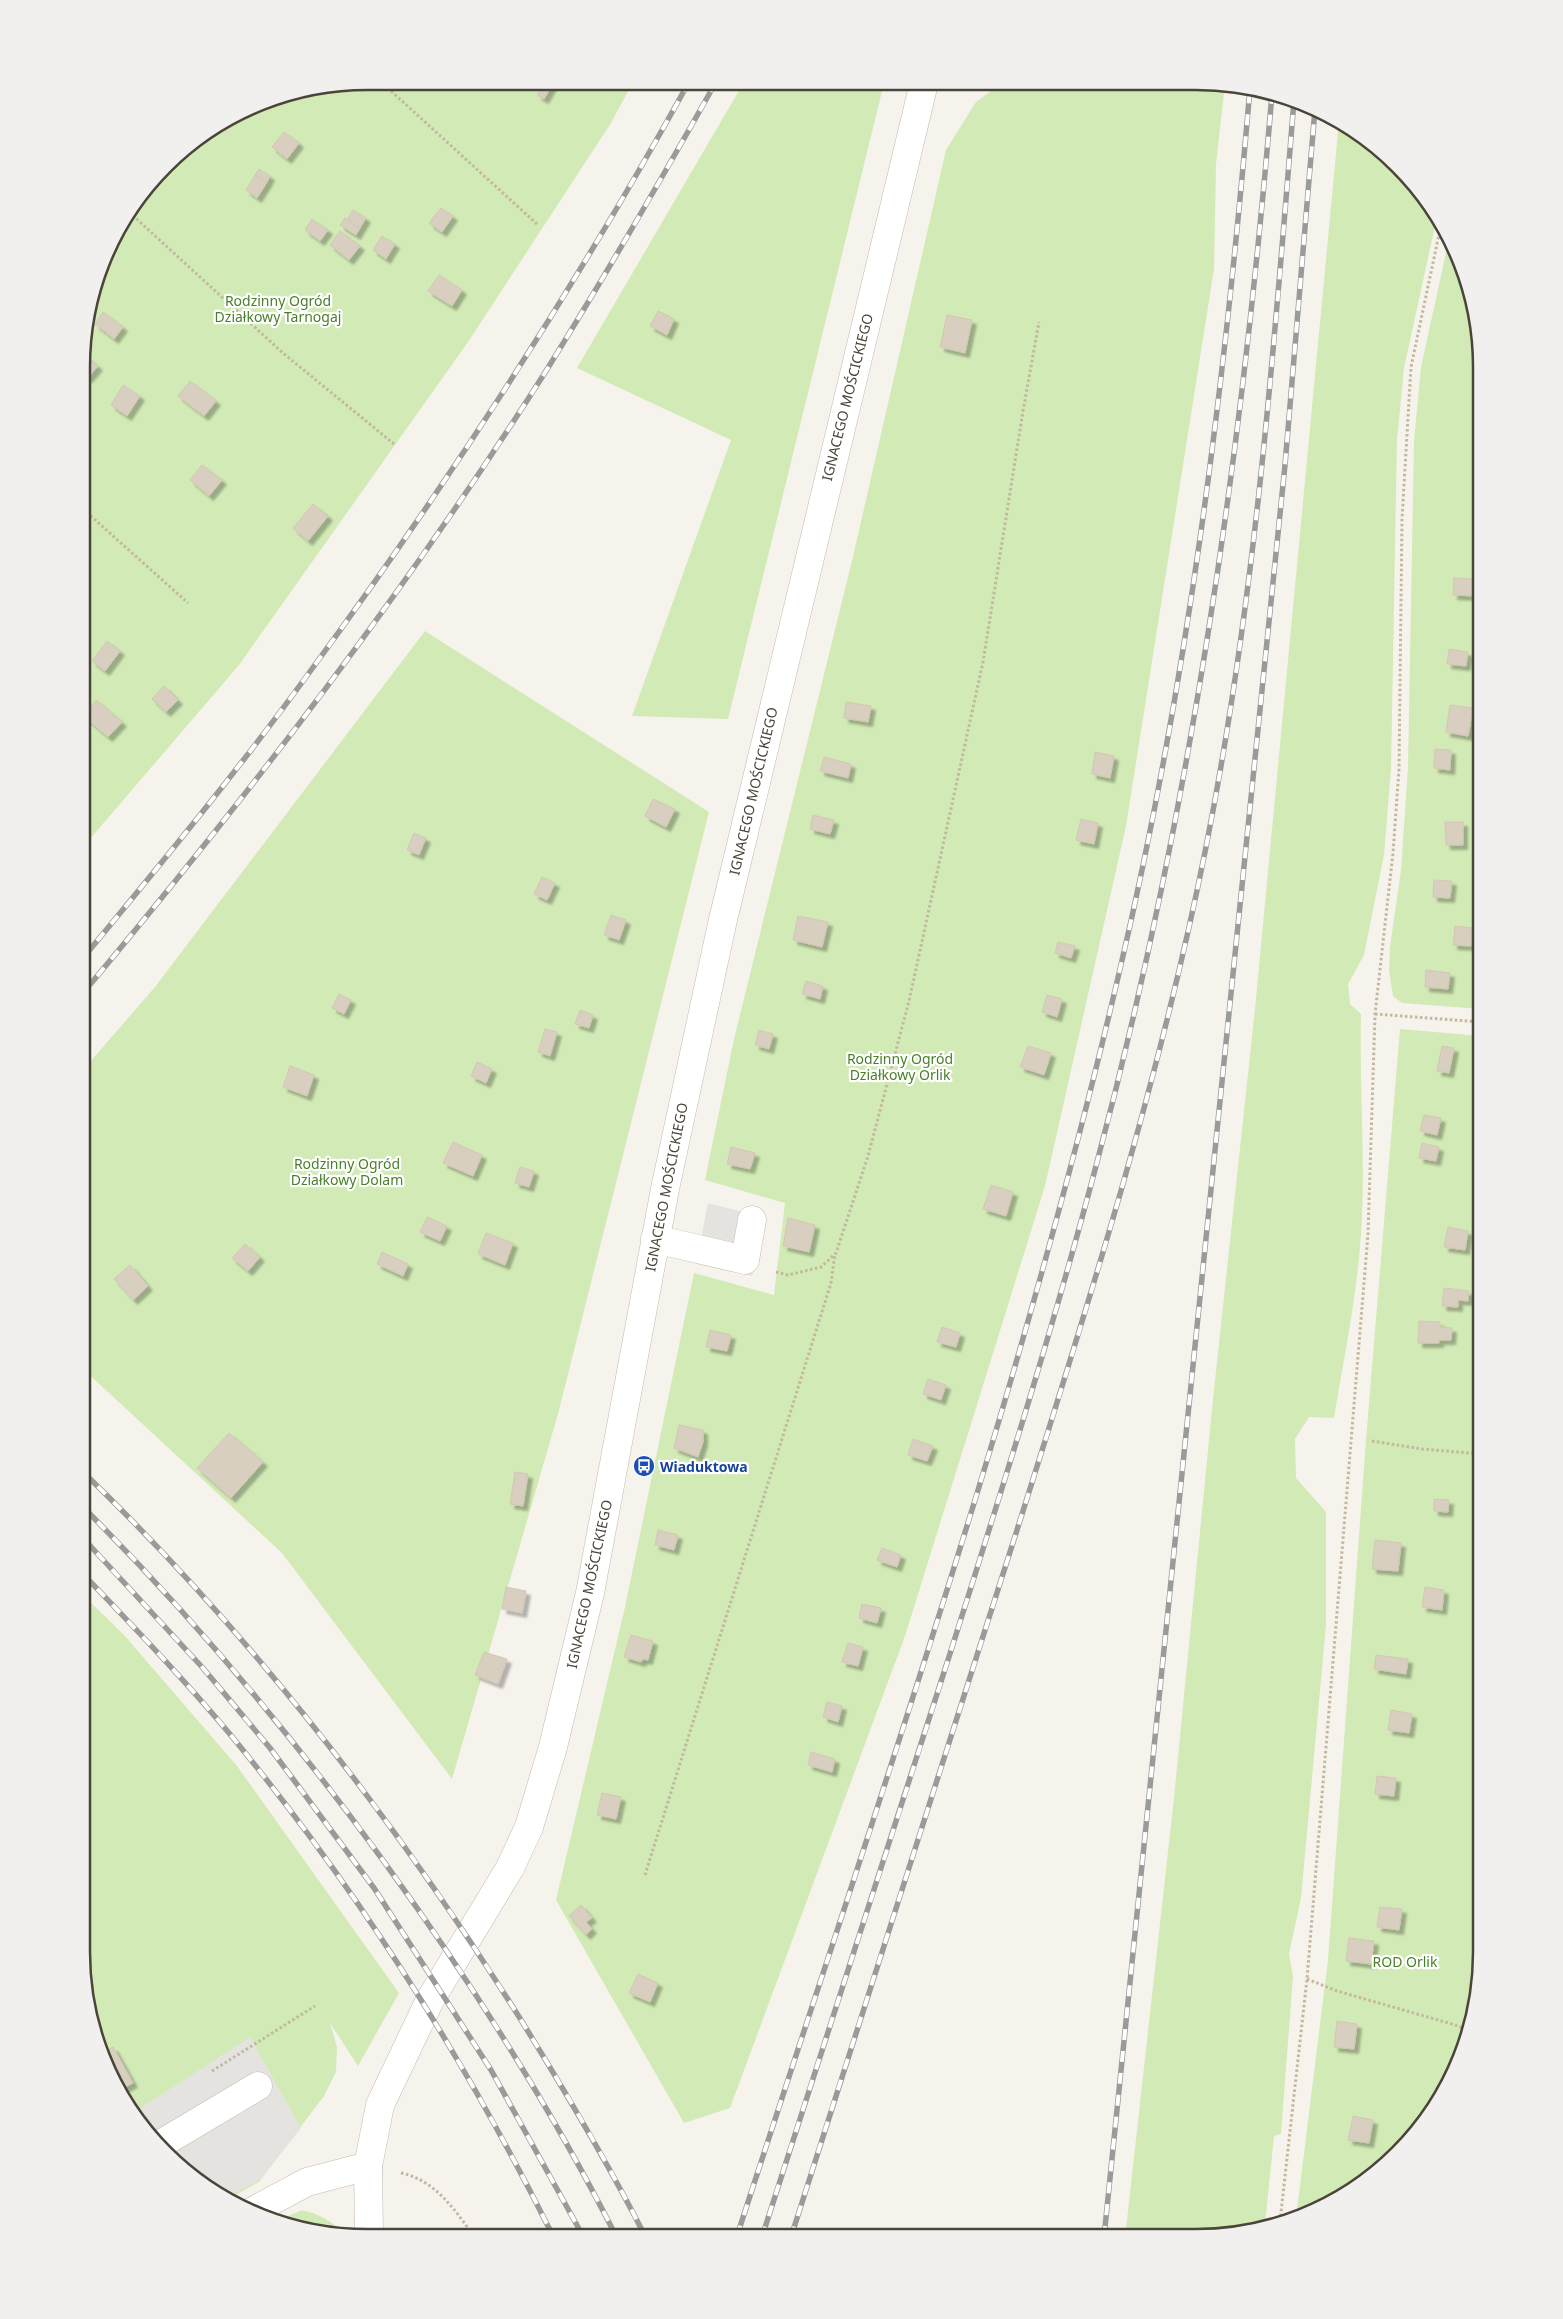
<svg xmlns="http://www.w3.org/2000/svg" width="1563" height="2319" viewBox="0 0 1563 2319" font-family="'Noto Sans',sans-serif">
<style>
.green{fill:#d2eab5}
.parking{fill:#e5e3e0}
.building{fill:#d8cfc1;stroke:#d3c7b4;filter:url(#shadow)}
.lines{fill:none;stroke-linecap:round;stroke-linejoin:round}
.minor-casing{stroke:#c2bbae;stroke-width:29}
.path{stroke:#c4b79f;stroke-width:3;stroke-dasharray:2.5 2.5;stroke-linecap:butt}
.minor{stroke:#fff;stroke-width:28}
.rail-casing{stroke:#9a9a9a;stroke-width:5.5}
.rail{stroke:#fff;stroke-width:4;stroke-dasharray:11;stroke-linecap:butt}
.labels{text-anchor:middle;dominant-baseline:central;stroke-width:4.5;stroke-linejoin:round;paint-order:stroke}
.park-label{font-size:14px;fill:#4a7f2a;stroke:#fff}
.street-label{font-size:14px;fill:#4b4439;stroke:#fff}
.transit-label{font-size:14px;font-weight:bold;fill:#164399;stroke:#fff;text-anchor:start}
.rim{fill:none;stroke:#4b4439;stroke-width:2.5}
</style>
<defs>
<filter id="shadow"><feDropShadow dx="4.5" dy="4.5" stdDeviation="1" flood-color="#0004"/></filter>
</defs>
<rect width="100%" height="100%" fill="#f6f3ec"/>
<!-- green -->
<g class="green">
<path d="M367,81L633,82L611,123L468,342L239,665L83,847L84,329L119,224L179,152L275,96Z"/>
<path d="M744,82L884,83L728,719L632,716L731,440L577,368Z"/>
<path d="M1002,83L1225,84L1216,164L1214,269L1126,826L1045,1186L905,1636L730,2108L684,2123L556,1900L625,1607L694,1273L774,1295L785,1203L705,1180L734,1039L852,561L946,150L976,102Z"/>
<path d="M1339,122L1370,140L1423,193L1437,217L1404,368L1397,440L1391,769L1384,855L1364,955L1348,984L1350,1004L1361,1014C1359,1088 1366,1161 1361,1234C1357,1296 1344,1357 1334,1418L1309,1417L1295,1439L1296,1478L1326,1512V1625L1301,1898L1289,1954L1293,1976L1281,2134L1274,2136L1265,2224L1197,2238H1125L1174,1798L1213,1399L1255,1009Z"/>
<path d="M1449,239L1460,257L1482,367L1481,1009L1402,1003L1393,996L1389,971L1390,947L1401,870L1408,768L1414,441L1421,367Z"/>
<path d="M425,631L709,812L558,1414L452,1779L282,1553L82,1368L83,1070L155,987Z"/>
<path d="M1400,1029L1481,1036V1971L1460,2061L1423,2126L1370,2179L1306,2216L1296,2218L1328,1960L1366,1440Z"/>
<path d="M82,1594L124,1635L237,1766L399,1993L358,2066L330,2023L337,2047L336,2072L324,2096L259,2182L228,2199L193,2179L140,2126L103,2062L81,1952Z"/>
<path d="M302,2210C320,2214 332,2221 344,2235H330L277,2221Z"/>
</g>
<!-- parking -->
<g class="parking">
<path d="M708,1203L766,1218L752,1276L696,1264Z"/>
<path d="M250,2037L301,2128L260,2180L226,2198L193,2179L140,2126L133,2113Z"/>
</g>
<!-- building -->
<g class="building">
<path d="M545,82H554L544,99L537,95Z"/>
<path d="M284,132L299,143L287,159L272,147Z"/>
<path d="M259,169L270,176L267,182L255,175Z"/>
<path d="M255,175L267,182L257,198L246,190Z"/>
<path d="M441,208L453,216L442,232L429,223Z"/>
<path d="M353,210L366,218L360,228L347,220Z"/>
<path d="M345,218L360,228L356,235L340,225Z"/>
<path d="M312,219L328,230L320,241L305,230Z"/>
<path d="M340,231L360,246L349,260L330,245Z"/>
<path d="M382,236L395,244L386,259L373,250Z"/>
<path d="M439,275L462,290L452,306L428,291Z"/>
<path d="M658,311L674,319L667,335L650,326Z"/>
<path d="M103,312L123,327L114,339L95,324Z"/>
<path d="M947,315L972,320L965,353L940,347Z"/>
<path d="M85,356L98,366L87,379L84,376Z"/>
<path d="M190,381L216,401L204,416L178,396Z"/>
<path d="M123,385L140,396L127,416L111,405Z"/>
<path d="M202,465L222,480L209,496L190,480Z"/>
<path d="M313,504L328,516L308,541L293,528Z"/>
<path d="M1454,578L1476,579V596L1453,595Z"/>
<path d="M107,641L120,651L105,671L92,661Z"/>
<path d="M1449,649L1468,652L1466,666L1447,664Z"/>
<path d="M164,686L178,700L166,712L152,699Z"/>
<path d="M96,700L122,722L108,737L83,716Z"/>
<path d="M846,702L871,706L868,722L844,718Z"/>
<path d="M1450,705L1473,708L1468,736L1446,732Z"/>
<path d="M1435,749L1451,750L1450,770L1434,768Z"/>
<path d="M1095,752L1114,756L1110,778L1092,774Z"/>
<path d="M824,757L851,764L848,778L820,771Z"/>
<path d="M653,799L675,809L666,827L645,816Z"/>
<path d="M813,815L834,820L830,834L810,829Z"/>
<path d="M1081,819L1098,823L1094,844L1076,840Z"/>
<path d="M1445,822H1463V845H1446Z"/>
<path d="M414,833L426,838L419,855L407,850Z"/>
<path d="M542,877L555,883L547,900L534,894Z"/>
<path d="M1434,880L1452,881L1450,898L1433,897Z"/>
<path d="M611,915L626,920L619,940L604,935Z"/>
<path d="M798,916L828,922L822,947L793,940Z"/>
<path d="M1455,926L1472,928L1471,946L1453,945Z"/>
<path d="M1058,942L1075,946L1071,958L1055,953Z"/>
<path d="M1426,970L1450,973L1448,989L1425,987Z"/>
<path d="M806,981L823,986L820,999L802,994Z"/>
<path d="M339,994L351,1000L344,1014L332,1008Z"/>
<path d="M1047,995L1062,999L1057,1017L1042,1012Z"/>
<path d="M580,1010L593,1015L589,1028L575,1024Z"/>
<path d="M545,1029L557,1032L550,1056L538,1052Z"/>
<path d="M759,1030L773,1034L769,1049L755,1045Z"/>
<path d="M1028,1046L1051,1053L1044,1075L1020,1067Z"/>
<path d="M1442,1046L1454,1048L1449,1073L1437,1071Z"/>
<path d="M477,1062L492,1069L486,1083L471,1076Z"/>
<path d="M290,1066L314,1075L307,1096L283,1087Z"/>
<path d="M1424,1115L1441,1118L1437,1135L1420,1131Z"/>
<path d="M453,1142L482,1155L473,1176L443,1163Z"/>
<path d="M1422,1143L1439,1147L1436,1161L1419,1158Z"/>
<path d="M731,1147L755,1153L750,1169L727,1164Z"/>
<path d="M520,1167L534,1171L529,1187L515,1183Z"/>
<path d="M991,1185L1013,1192L1006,1216L983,1209Z"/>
<path d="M427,1217L447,1226L440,1241L420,1232Z"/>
<path d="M788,1218L815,1225L809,1252L783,1246Z"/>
<path d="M1448,1227L1468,1231L1465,1250L1444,1247Z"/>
<path d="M486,1233L513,1243L505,1265L478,1254Z"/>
<path d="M245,1244L260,1257L248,1271L232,1258Z"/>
<path d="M382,1252L408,1264L403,1276L377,1264Z"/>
<path d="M130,1265L148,1286L133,1300L114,1279Z"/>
<path d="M1444,1288L1469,1291L1468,1301L1458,1300V1307L1442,1306Z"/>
<path d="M1419,1321L1440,1322V1327L1452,1328L1451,1340H1439V1343H1418Z"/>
<path d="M942,1327L960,1333L956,1347L937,1342Z"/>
<path d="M710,1330L731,1335L727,1351L706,1347Z"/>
<path d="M928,1379L946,1385L941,1400L923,1394Z"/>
<path d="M679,1425L703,1430V1442L698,1457L674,1448Z"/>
<path d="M229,1433L263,1462L231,1498L197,1468Z"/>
<path d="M913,1439L933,1446L927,1461L908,1455Z"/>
<path d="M515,1472L528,1474L523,1506L510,1504Z"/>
<path d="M1434,1499L1449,1500L1448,1512L1434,1511Z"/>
<path d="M658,1530L678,1535L674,1550L655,1545Z"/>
<path d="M1375,1540L1401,1543L1398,1571L1372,1569Z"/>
<path d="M882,1548L901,1555L897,1567L877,1560Z"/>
<path d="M506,1587L526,1591L522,1613L502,1609Z"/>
<path d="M1425,1587L1444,1590L1442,1610L1422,1607Z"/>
<path d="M862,1604L881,1608L877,1623L859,1618Z"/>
<path d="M631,1635L653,1641L648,1660L643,1659L641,1662L624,1657Z"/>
<path d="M848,1643L863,1647L858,1666L842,1662Z"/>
<path d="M484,1652L507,1659L498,1684L475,1675Z"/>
<path d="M1376,1655L1408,1659L1406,1674L1374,1669Z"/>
<path d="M827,1702L842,1706L838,1722L823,1717Z"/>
<path d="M1391,1710L1412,1714L1409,1733L1388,1730Z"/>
<path d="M811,1752L835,1759L832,1772L808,1765Z"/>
<path d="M1377,1776L1396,1778L1394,1796L1375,1794Z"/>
<path d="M602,1793L621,1797L616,1819L597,1815Z"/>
<path d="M581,1905L592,1918L586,1922L592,1929L586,1935L569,1916Z"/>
<path d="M1380,1907L1402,1909L1399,1930L1377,1927Z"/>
<path d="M1349,1938L1374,1941L1371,1964L1346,1961Z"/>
<path d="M638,1974L658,1983L650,2002L629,1993Z"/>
<path d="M1337,2021L1357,2024L1354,2049L1334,2047Z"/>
<path d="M113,2047L133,2083L120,2090L103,2062L101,2054Z"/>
<path d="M1353,2116L1373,2120L1369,2143L1348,2140Z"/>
</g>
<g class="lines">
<!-- minor casing -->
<g class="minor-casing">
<g id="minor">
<path d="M655,1239L745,1260L752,1220"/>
<path d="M159,2145L258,2086"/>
<path d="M251,2212L307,2182L368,2166"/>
<path d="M369,2235L368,2166L380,2105L430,2000L510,1868L529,1827L553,1747L590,1593L665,1189L722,924L924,83"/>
</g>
</g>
<!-- path -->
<g class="path">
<path d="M380,81L538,225"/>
<path d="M129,212L283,353L394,444"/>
<path d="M83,509L188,603"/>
<path d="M1375,1014L1481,1022"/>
<path d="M776,1272L788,1275L821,1267L836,1253L868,1156L909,1001L983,662L1023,411L1039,322"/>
<path d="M1372,1441L1422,1449L1481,1454"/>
<path d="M645,1875L831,1283L835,1254"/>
<path d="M1307,1979L1337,1991L1459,2026L1467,2031L1481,1892"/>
<path d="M212,2071L315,2006"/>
<path d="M401,2173C435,2180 454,2209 474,2236"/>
<path d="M1280,2221L1307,1979L1368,1234L1375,1014L1393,853L1399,769L1402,519L1411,367L1441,225"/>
</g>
<!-- minor -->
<use href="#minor" class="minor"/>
<!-- rail casing -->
<g class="rail-casing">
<g id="rail">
<path d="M83,958C159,866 236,773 306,677C446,487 575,288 689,82"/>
<path d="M83,993C249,795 407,590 546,371C605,276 661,180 716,82"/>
<path d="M82,1471C249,1632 392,1816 516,2012C562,2086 606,2159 645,2236"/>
<path d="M82,1506C218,1642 338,1791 446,1950C508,2042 566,2137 616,2236"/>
<path d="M82,1537L202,1667L270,1748L374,1888L491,2070L583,2236"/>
<path d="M82,1573C132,1625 183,1678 229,1733C356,1887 464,2057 553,2236"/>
<path d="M737,2236C873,1816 1020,1399 1120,969C1188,680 1225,383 1250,88"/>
<path d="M762,2237C832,2018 904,1800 973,1581C1016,1444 1059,1306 1096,1166C1190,815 1242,455 1272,94"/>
<path d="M791,2237C866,2001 942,1766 1017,1530C1088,1305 1160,1079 1206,847C1255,601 1274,350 1294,100"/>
<path d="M1104,2237L1285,465L1315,109"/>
</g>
</g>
<!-- rail -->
<use href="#rail" class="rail"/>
</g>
<!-- icons -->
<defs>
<g id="bus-disc" transform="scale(1.125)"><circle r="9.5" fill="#1a4fb4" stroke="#fff"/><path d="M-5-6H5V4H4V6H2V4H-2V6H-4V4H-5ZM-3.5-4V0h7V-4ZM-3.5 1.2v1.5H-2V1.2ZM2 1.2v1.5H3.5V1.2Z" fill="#fff"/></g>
</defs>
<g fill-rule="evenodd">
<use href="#bus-disc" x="644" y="1466"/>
</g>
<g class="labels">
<!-- park labels -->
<g class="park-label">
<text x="278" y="300">Rodzinny Ogród<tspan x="278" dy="16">Działkowy Tarnogaj</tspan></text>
<text x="900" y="1058">Rodzinny Ogród<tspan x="900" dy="16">Działkowy Orlik</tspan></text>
<text x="347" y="1163">Rodzinny Ogród<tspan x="347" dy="16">Działkowy Dolam</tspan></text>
<text x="1405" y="1961">ROD Orlik</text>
</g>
<!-- street labels -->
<g class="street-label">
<text transform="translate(847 397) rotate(-76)">IGNACEGO MOŚCICKIEGO</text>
<text transform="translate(753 791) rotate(-77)">IGNACEGO MOŚCICKIEGO</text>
<text transform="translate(666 1187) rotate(-79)">IGNACEGO MOŚCICKIEGO</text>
<text transform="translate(589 1584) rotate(-78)">IGNACEGO MOŚCICKIEGO</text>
</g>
<!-- transit labels -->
<g class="transit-label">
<text x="660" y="1466">Wiaduktowa</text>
</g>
</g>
<!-- crop -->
<path d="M0 0H1563V2319H0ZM367 90H1196A277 277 0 0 1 1473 367V1952A277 277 0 0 1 1196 2229H367A277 277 0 0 1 90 1952V367A277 277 0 0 1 367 90Z" fill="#f1f0ef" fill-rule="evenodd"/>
<path class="rim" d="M367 90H1196A277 277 0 0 1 1473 367V1952A277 277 0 0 1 1196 2229H367A277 277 0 0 1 90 1952V367A277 277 0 0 1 367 90Z"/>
</svg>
